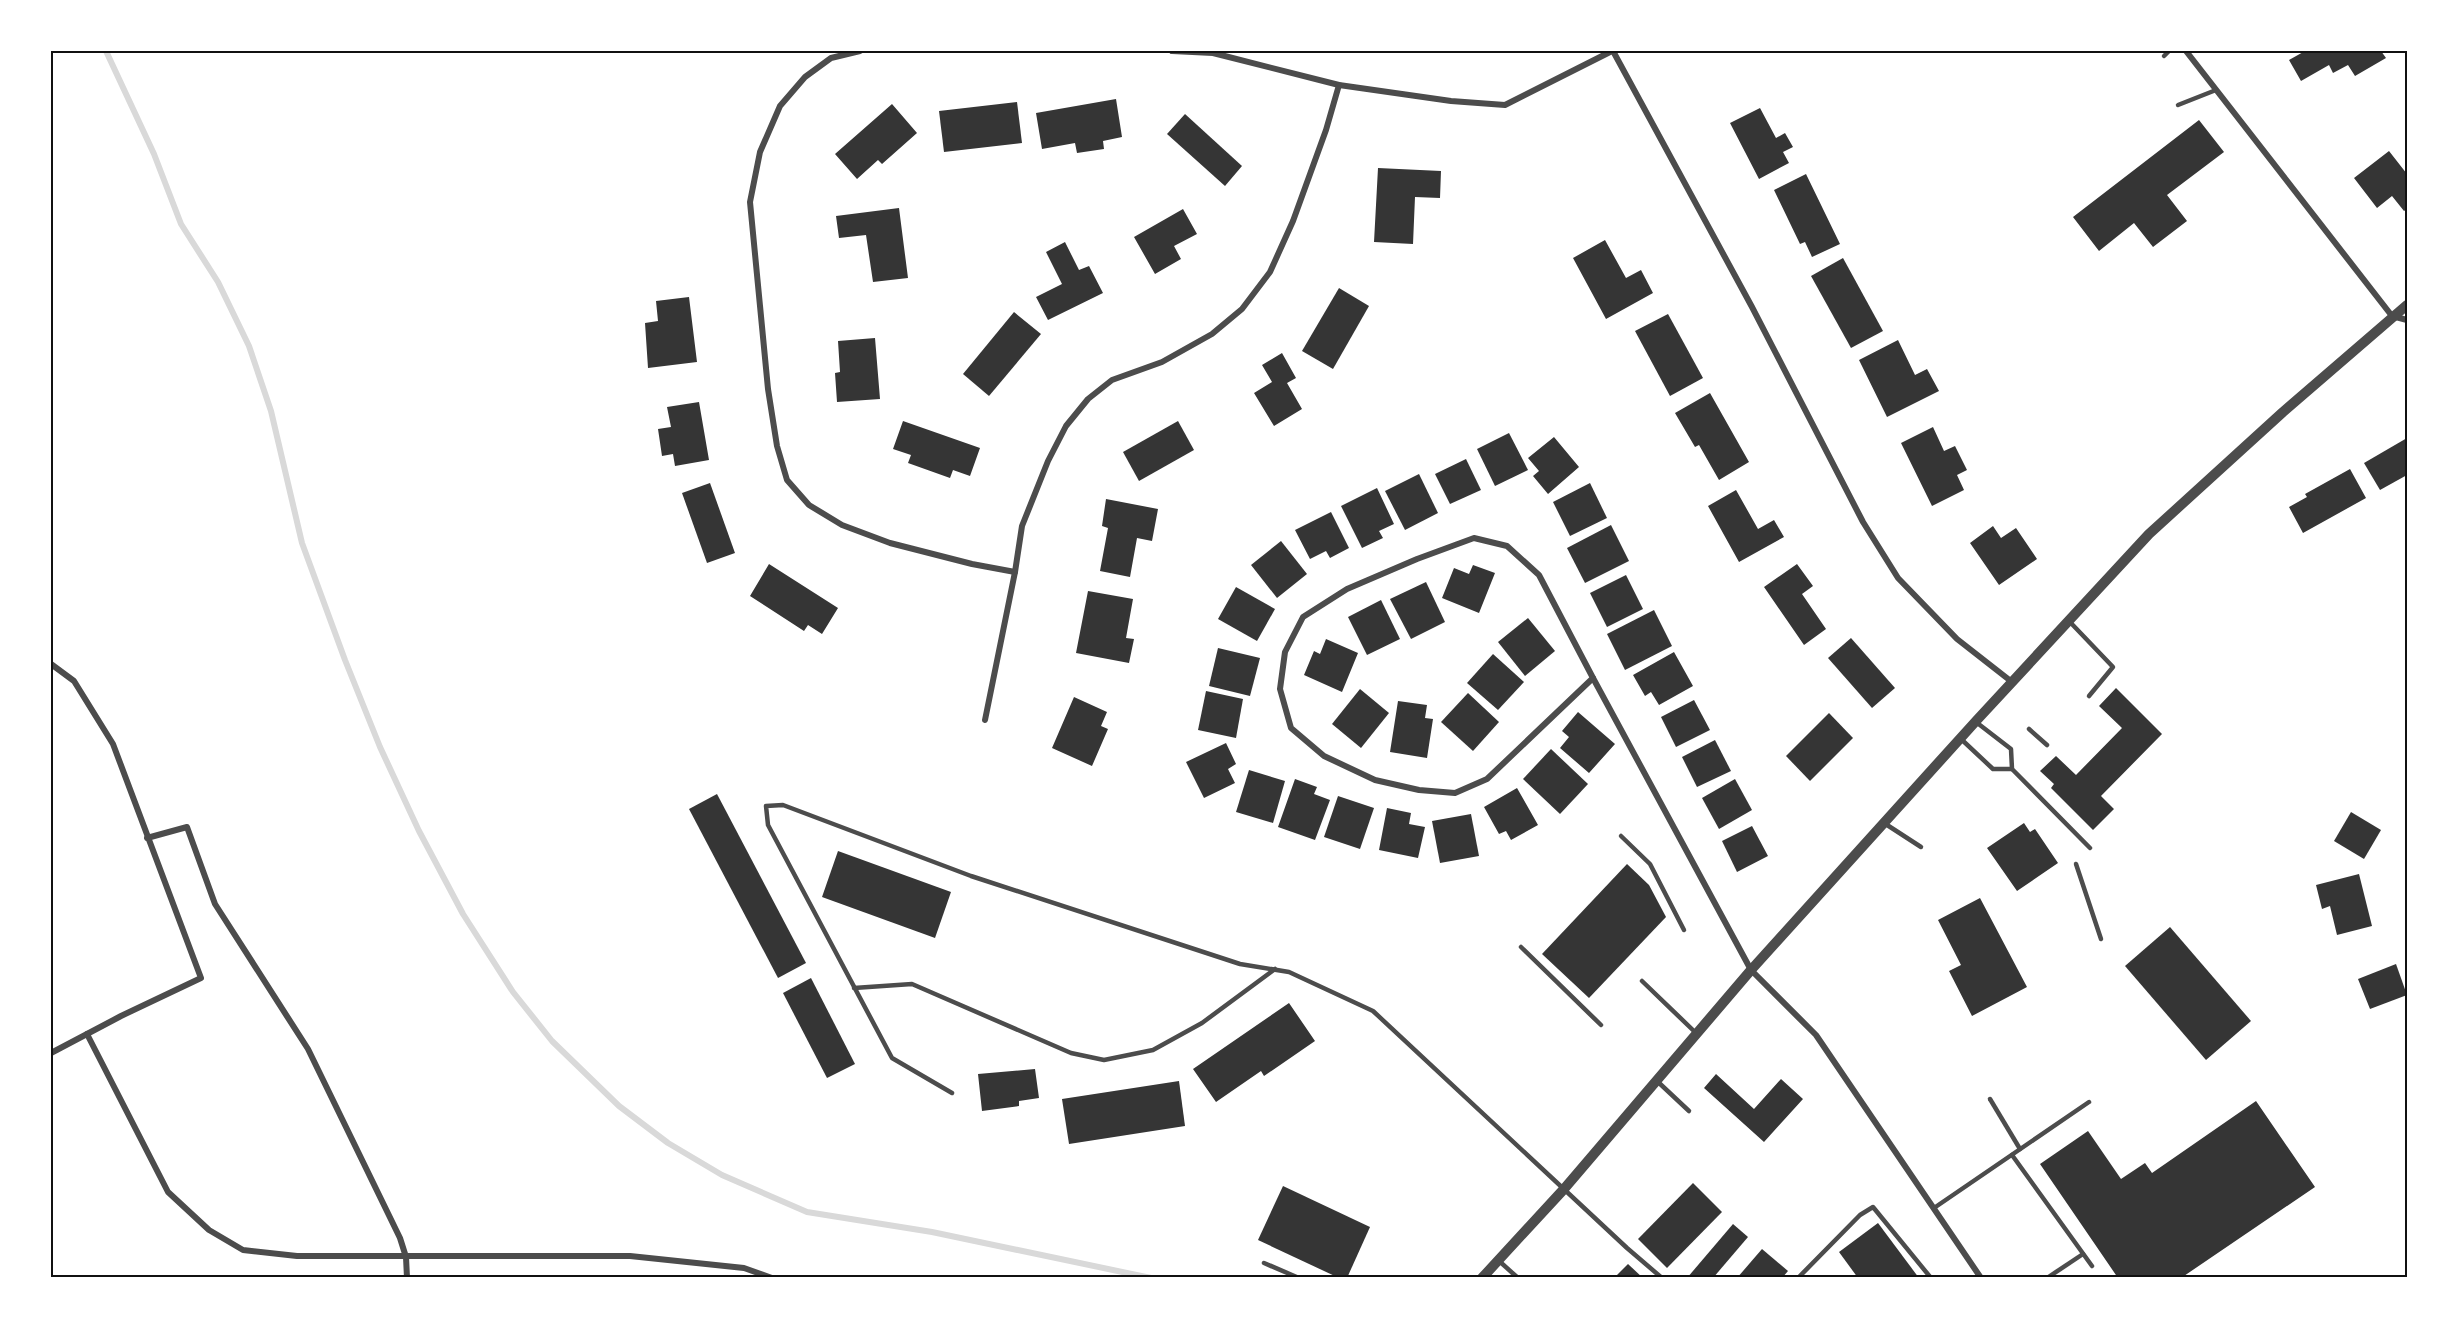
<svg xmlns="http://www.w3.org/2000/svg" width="2458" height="1329" viewBox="0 0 2458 1329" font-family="Manrope,sans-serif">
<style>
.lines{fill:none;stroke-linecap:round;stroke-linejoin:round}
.stream{stroke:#d9d9d9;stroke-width:6}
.building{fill:#353535}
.service{stroke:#4c4c4c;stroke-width:4.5}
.minor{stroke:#4c4c4c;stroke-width:6}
.tertiary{stroke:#4c4c4c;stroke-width:10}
.neatline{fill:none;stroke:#111;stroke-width:2}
</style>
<rect width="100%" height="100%" fill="#fff"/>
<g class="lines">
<!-- stream -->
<path class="stream" d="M106,51L154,154L181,224L218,282L249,346L271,411L302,543L345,660L380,747L419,831L463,914L513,992L552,1041L619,1106L668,1143L722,1175L807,1212L932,1232L1151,1278"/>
</g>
<!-- building -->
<g class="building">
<path d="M2305,51H2381L2386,58L2355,76L2348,65L2333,73L2329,65L2301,81L2289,60Z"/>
<path d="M1116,99L1122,137L1103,141L1104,149L1077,153L1075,143L1042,149L1036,113Z"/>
<path d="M1017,102L1022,143L944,152L939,111Z"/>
<path d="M892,104L917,133L882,164L878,160L857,179L835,154Z"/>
<path d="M1760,108L1776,138L1785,133L1793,147L1783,152L1789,163L1759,179L1730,123Z"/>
<path d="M1185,114L1242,166L1225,186L1167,134Z"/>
<path d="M2199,120L2224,152L2167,195L2187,221L2153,247L2134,223L2099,251L2073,217Z"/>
<path d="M2389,151L2407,174V209L2404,211L2392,196L2377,208L2354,178Z"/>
<path d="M1378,168L1441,171L1440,198L1415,197L1413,244L1374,242Z"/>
<path d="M1806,174L1840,244L1812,257L1805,242L1800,244L1774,190Z"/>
<path d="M899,208L908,278L873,282L866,235L839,238L836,216Z"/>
<path d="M1183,209L1197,234L1174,246L1181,259L1155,274L1134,237Z"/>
<path d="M1605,240L1626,278L1641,270L1653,293L1606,319L1573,258Z"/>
<path d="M1065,242L1079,270L1089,266L1103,293L1048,320L1036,297L1062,284L1046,252Z"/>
<path d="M1843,258L1883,331L1851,348L1811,276Z"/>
<path d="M1339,288L1369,306L1333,369L1302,351Z"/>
<path d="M689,297L697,362L648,368L645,323L658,321L656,301Z"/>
<path d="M1014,312L1041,334L989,396L963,374Z"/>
<path d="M1668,314L1703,378L1670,396L1635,331Z"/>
<path d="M875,338L880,399L837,402L835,373L840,372L838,341Z"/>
<path d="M1898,340L1915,375L1927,369L1939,391L1887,417L1859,360Z"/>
<path d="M1282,353L1296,378L1287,383L1302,409L1274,426L1254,393L1272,382L1262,365Z"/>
<path d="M1710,393L1749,462L1719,480L1699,445L1695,447L1675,413Z"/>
<path d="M699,402L709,460L675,466L673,454L662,456L658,429L671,427L667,407Z"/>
<path d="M903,421L980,448L970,476L953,470L950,478L908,463L911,455L893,449Z"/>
<path d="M1178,421L1194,450L1139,481L1123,452Z"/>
<path d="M1933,427L1944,451L1955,446L1967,470L1957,475L1964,490L1932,506L1901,443Z"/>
<path d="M1509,433L1528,470L1495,486L1477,449Z"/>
<path d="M1554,437L1579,467L1548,494L1533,476L1539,471L1528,458Z"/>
<path d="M2407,438V475L2380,490L2364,463Z"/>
<path d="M1466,459L1481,490L1450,504L1435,474Z"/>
<path d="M2350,469L2366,498L2303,533L2289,507L2307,497L2305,494Z"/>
<path d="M1419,474L1438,513L1405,530L1385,491Z"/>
<path d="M710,483L735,553L707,563L682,493Z"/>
<path d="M1590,483L1607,518L1570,536L1553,502Z"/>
<path d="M1377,488L1394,524L1379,531L1383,538L1362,548L1341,506Z"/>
<path d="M1736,490L1758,529L1774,520L1784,537L1739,562L1708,506Z"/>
<path d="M1106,499L1158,509L1152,541L1137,538L1130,577L1100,571L1108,528L1102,526Z"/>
<path d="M1331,512L1349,548L1330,558L1326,551L1310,559L1295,530Z"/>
<path d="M1611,525L1629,561L1585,583L1567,548Z"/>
<path d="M1993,526L2001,538L2016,528L2037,559L1999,585L1970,543Z"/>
<path d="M1281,541L1307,574L1277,598L1251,565Z"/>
<path d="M769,564L838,608L822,634L808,625L804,631L750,596Z"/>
<path d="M1797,564L1813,586L1802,594L1826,629L1804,645L1764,587Z"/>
<path d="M1473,565L1495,573L1479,613L1442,598L1454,568L1469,574Z"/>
<path d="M1626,575L1643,609L1607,627L1590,593Z"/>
<path d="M1426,582L1445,622L1411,639L1390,599Z"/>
<path d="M1236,587L1275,609L1257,641L1218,619Z"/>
<path d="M1088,591L1133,599L1126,638L1134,639L1129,663L1076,653Z"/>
<path d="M1381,600L1400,639L1367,655L1348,617Z"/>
<path d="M1654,610L1672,646L1625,670L1607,634Z"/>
<path d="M1528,618L1555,651L1525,676L1498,642Z"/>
<path d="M1851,638L1895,688L1872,708L1828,658Z"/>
<path d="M1326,639L1358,653L1342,692L1304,675L1314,651L1320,654Z"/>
<path d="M1218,648L1260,658L1250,696L1209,686Z"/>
<path d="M1674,652L1693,686L1659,705L1651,692L1645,696L1633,675Z"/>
<path d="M1493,654L1524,682L1498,710L1467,683Z"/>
<path d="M2116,688L2162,734L2101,796L2114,809L2093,830L2051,788L2054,784L2040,771L2056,756L2076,775L2122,728L2099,706Z"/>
<path d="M1360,689L1389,713L1361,748L1332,724Z"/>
<path d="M1206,691L1243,699L1236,738L1198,730Z"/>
<path d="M1468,693L1499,722L1473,751L1441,722Z"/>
<path d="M1074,697L1107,712L1101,726L1108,729L1092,766L1052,748Z"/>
<path d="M1694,700L1710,730L1676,747L1661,717Z"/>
<path d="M1398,701L1427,705L1425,718L1433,719L1427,758L1390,752Z"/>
<path d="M1578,712L1615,744L1589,773L1560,748L1569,737L1562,731Z"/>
<path d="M1829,713L1853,738L1810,781L1786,756Z"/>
<path d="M1715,740L1731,771L1697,787L1682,757Z"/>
<path d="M1226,743L1236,764L1228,769L1235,783L1204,798L1186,762Z"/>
<path d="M1551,749L1588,784L1560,814L1523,779Z"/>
<path d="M1249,770L1285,781L1273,823L1236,812Z"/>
<path d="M1295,779L1317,787L1314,794L1330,800L1315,840L1278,827Z"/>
<path d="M1735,779L1752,810L1719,829L1702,798Z"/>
<path d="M1517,788L1538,825L1511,840L1506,831L1499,834L1484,807Z"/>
<path d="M717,794L806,963L778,978L689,809Z"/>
<path d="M1338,796L1374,808L1360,849L1324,837Z"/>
<path d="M1387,808L1411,813L1409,824L1425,827L1418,858L1379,850Z"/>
<path d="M2351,812L2381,830L2364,859L2334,841Z"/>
<path d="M1471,814L1479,856L1440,863L1432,821Z"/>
<path d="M2024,823L2030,832L2035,829L2058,863L2017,891L1987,848Z"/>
<path d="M1752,826L1768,856L1737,872L1722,841Z"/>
<path d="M838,851L951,892L935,938L822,897Z"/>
<path d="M1627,864L1649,885L1666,917L1589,998L1542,954Z"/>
<path d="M2359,874L2372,926L2337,935L2330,906L2322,909L2316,885Z"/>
<path d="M1980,898L2027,987L1972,1016L1949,971L1961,965L1938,920Z"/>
<path d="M2170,927L2251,1021L2206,1060L2125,966Z"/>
<path d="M2396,964L2407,995L2370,1009L2358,979Z"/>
<path d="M811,978L855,1064L827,1078L783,993Z"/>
<path d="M1289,1003L1315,1041L1264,1076L1261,1071L1216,1102L1193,1069Z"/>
<path d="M1035,1069L1039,1098L1019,1101V1106L982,1111L978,1074Z"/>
<path d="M1716,1074L1754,1109L1781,1079L1803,1099L1764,1142L1704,1088Z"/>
<path d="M1179,1081L1185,1126L1069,1144L1062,1099Z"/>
<path d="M2256,1101L2315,1187L2181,1278H2118L2040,1164L2088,1131L2121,1179L2145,1163L2152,1173Z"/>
<path d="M1693,1183L1722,1212L1667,1268L1638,1239Z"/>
<path d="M1283,1186L1370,1227L1347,1278H1339L1258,1240Z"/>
<path d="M1878,1223L1919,1278H1858L1839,1252Z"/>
<path d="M1733,1224L1748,1237L1713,1278H1687Z"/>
<path d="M1762,1249L1788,1271L1782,1278H1737Z"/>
<path d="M1628,1264L1643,1278H1614Z"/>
</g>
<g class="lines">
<!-- service -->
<g class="service">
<path d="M2164,56L2169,51"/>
<path d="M2178,105L2216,90"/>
<path d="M2069,621L2113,667L2089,696"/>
<path d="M1976,722L2011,749L2012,769L2090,848"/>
<path d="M2029,729L2047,745"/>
<path d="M1961,739L1993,769H2012"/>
<path d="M1884,823L1921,847"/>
<path d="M1621,836L1650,864L1684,930"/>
<path d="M2076,864L2101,939"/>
<path d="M1521,947L1601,1025"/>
<path d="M1642,981L1697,1034"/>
<path d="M854,988L912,984L1071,1053L1104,1060L1153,1050L1202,1023L1275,969"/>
<path d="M1657,1081L1689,1111"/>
<path d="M952,1093L892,1058L768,825L766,806L783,805L971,876L1240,964L1289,972L1373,1011L1627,1248L1662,1278"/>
<path d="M1990,1099L2020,1149"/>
<path d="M2012,1155L2092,1266"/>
<path d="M1934,1208L2089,1102"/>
<path d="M1498,1260L1518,1278"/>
<path d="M1264,1263L1299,1278"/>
<path d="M1798,1278L1860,1215L1873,1207L1931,1278"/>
<path d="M2047,1278L2083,1254"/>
</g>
<!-- minor -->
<g class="minor">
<path d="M860,51L831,58L805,77L780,106L760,152L750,202L768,389L777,446L787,480L809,505L842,525L890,543L972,564L1015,572"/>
<path d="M1172,51L1213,53L1339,85L1451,101L1505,105L1612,51"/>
<path d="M1613,51L1752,307L1863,522L1898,578L1957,639L2012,682"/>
<path d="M2186,51L2392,316L2407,320"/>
<path d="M1474,538L1507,546L1539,575L1593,678L1487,779L1455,793L1419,790L1375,780L1324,756L1291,728L1280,689L1285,652L1303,617L1347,589L1417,559Z"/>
<path d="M51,664L74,681L113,744L201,978L121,1016L51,1053"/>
<path d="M1593,678L1751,970L1816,1035L1981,1278"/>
<path d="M985,720L1015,572L1022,526L1048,461L1066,426L1088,399L1112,380L1162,362L1212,334L1242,309L1270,272L1293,221L1326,130L1339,85"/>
<path d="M147,838L187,827L215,904L308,1049L400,1238L406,1257L407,1278"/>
<path d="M87,1034L168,1192L209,1230L243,1250L297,1256H630L744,1268L772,1278"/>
</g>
<!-- tertiary -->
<path class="tertiary" d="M1482,1278L1564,1189L1751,970L1976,721L2149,534L2283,412L2407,305"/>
</g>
<!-- border -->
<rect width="2458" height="1329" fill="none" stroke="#ffffff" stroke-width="105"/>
<rect x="52" y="52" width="2354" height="1224" class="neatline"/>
</svg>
